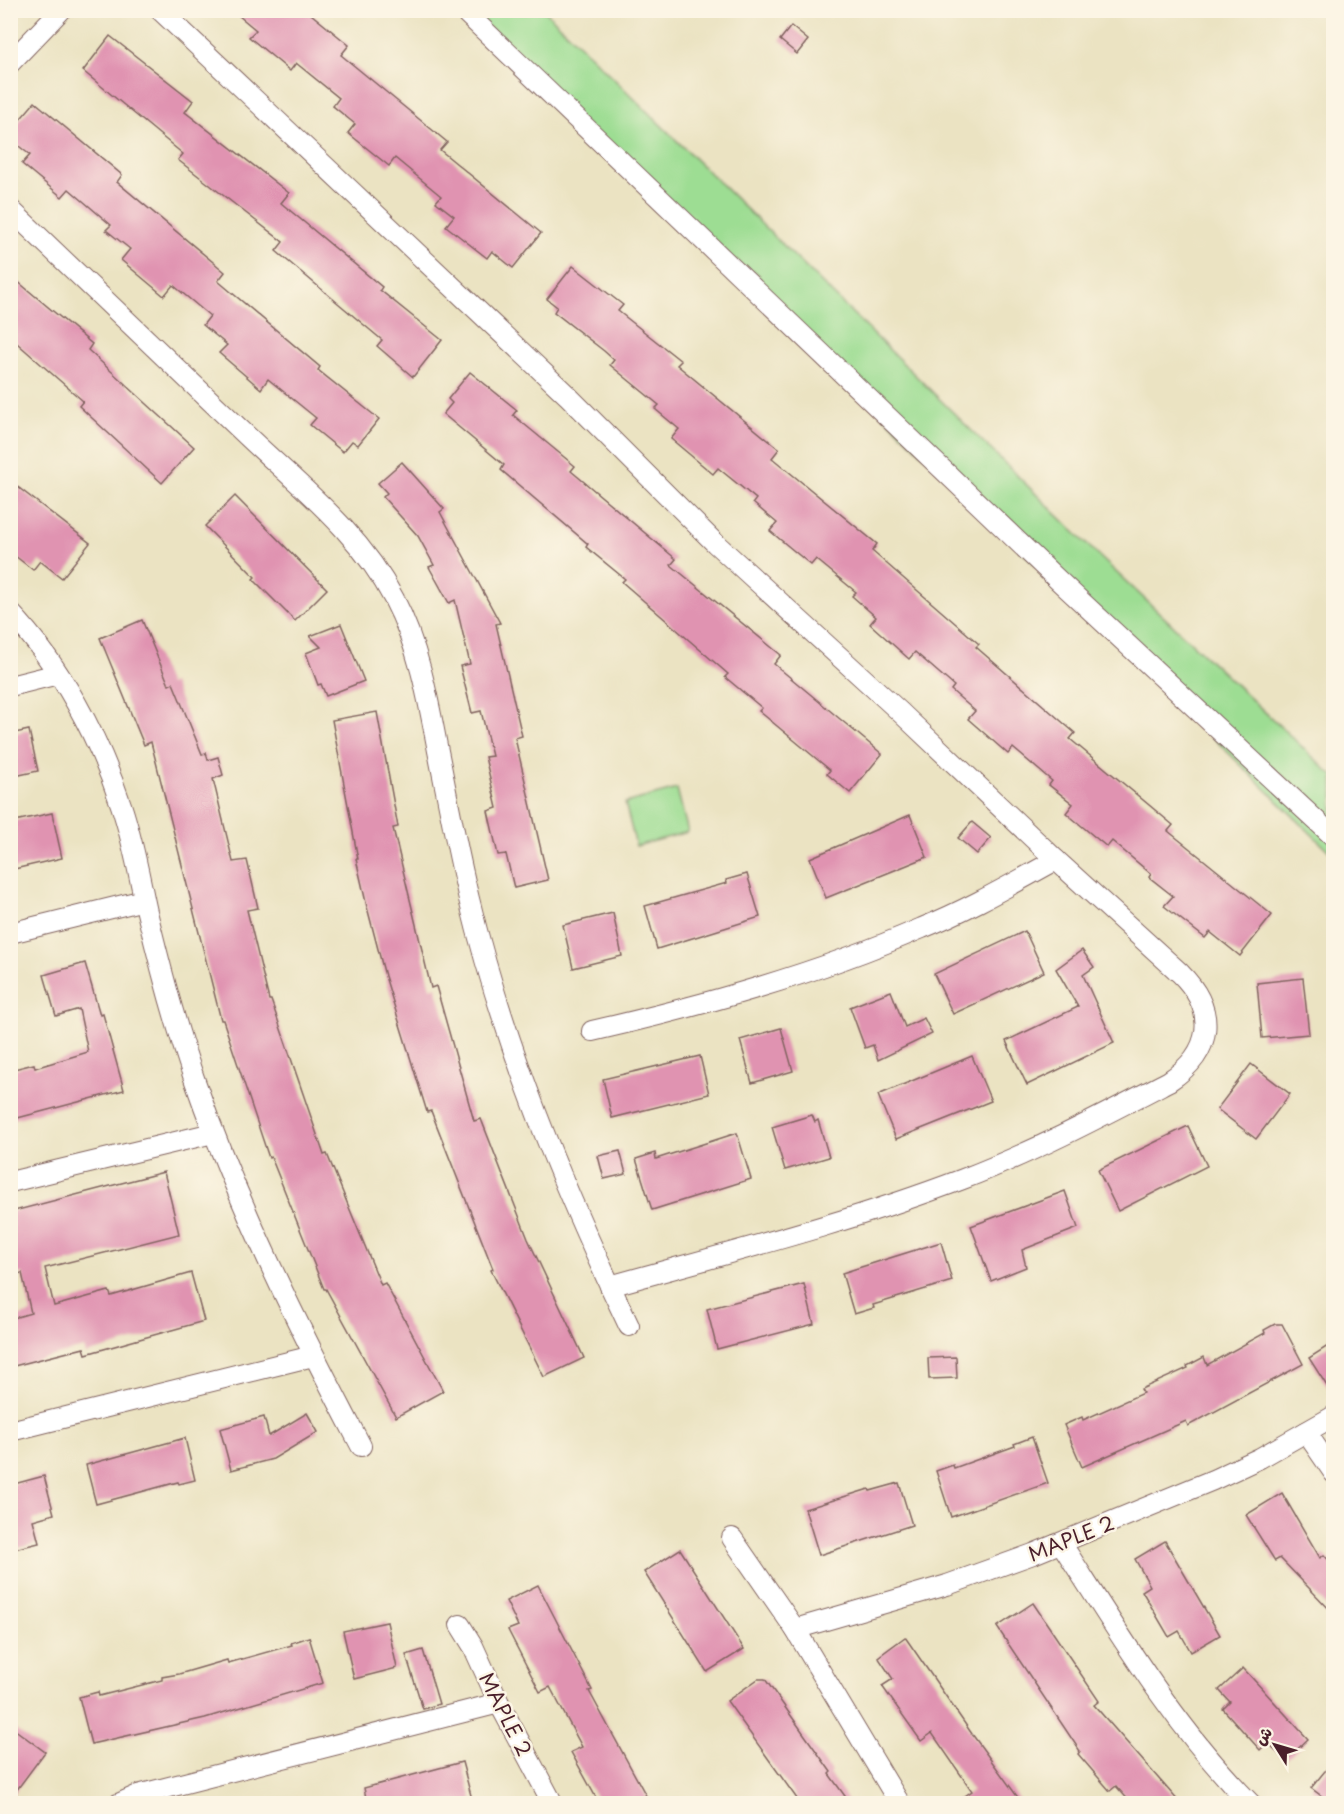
<svg xmlns="http://www.w3.org/2000/svg" width="1344" height="1814" viewBox="0 0 1344 1814" font-family="'Playpen Sans','Playpen Sans Arabic',sans-serif">
<style>
.green{fill:#9ddd93;stroke:#747e5f;stroke-width:1.5}
.building{fill:#e093b1}
.lines{fill:none;stroke-linecap:round;stroke-linejoin:round}
.minor-casing{stroke:#826460;stroke-width:22}
.minor{stroke:#fff;stroke-width:20}
.labels{text-anchor:middle;dominant-baseline:central;stroke-width:5;stroke-linejoin:round;paint-order:stroke}
.street-label{font-size:20px;fill:#4a1f2b;stroke:#fcf5e5}
</style>
<rect width="100%" height="100%" fill="#fcf5e5"/>
<filter id="ink" filterUnits="userSpaceOnUse"><feTurbulence type="fractalNoise" baseFrequency=".0167" numOctaves="2"/><feDisplacementMap in="SourceGraphic" scale="12" xChannelSelector="R" yChannelSelector="G"/><feConvolveMatrix kernelMatrix="1 2 1 2 8 2 1 2 1" color-interpolation-filters="sRGB"/></filter>
<filter id="wash" filterUnits="userSpaceOnUse"><feTurbulence type="fractalNoise" baseFrequency=".008" numOctaves="4" result="noise"/><feDisplacementMap in="SourceGraphic" scale="24" xChannelSelector="R" yChannelSelector="G"/><feGaussianBlur stdDeviation="1.35" result="paint"/><feColorMatrix in="noise" values="0 0 0 0 0 0 0 0 0 0 0 0 0 0 0 0 0 1.4 0 .05"/><feComposite in="paint" operator="in"/></filter>
<g filter="url(#wash)">
<rect width="100%" height="100%" fill="#ebe3c2"/>
<!-- green -->
<g class="green">
<path d="M469,11H545L1100,557L1333,776V855Z"/>
<path d="M677,789L688,832L636,846L625,803Z"/>
</g>
<g id="blocks">
<!-- building -->
<g class="building">
<path d="M232,10H306L349,45L341,55L447,142L440,150L541,233L513,268L492,251L487,258L446,226L454,216L436,202L441,196L395,158L389,166L348,133L355,124L333,106L339,98L296,63L290,71L249,37L256,30Z"/>
<path d="M791,26L808,40L797,54L780,40Z"/>
<path d="M110,36L193,101L185,112L289,193L281,203L382,287L380,290L442,340L413,377L377,346L382,340L276,251L283,242L178,160L183,154L83,71Z"/>
<path d="M35,102L122,175L117,182L225,272L218,281L320,367L318,370L379,419L358,445L352,441L343,452L310,425L316,418L268,379L261,389L219,353L227,345L203,325L210,316L173,285L164,296L121,260L130,249L106,230L111,225L69,189L62,197L22,164L30,155L10,139V131Z"/>
<path d="M573,266L623,305L618,311L681,361L677,365L779,449L772,458L877,544L872,551L979,644L976,647L1075,733L1070,739L1173,825L1168,831L1272,915L1240,956L1210,932L1205,938L1164,906L1173,896L1149,877L1151,874L1112,841L1107,847L1066,813L1073,804L1049,785L1052,781L1013,748L1008,754L968,719L975,711L951,690L954,686L915,652L909,659L870,624L876,617L852,596L856,592L816,559L811,565L770,531L777,523L753,503L756,499L718,468L713,474L671,439L679,429L655,409L659,405L610,365L614,360L604,351L554,312L557,307L547,299Z"/>
<path d="M10,275L92,344L88,350L194,447L162,483L79,406L83,401L10,337Z"/>
<path d="M470,372L517,410L513,415L575,466L571,471L676,559L671,565L781,655L774,664L882,754L850,793L827,774L830,770L759,711L762,708L725,677L728,674L622,582L625,579L586,547L588,544L501,470L504,465L443,414L452,403L448,399Z"/>
<path d="M402,462L444,509L440,512L500,623L496,624L522,736L515,738L548,880L514,888L506,854L498,855L488,811L497,808L485,757L492,756L481,711L472,713L460,666L470,664L455,600L449,603L429,567L434,565L418,536L383,497L387,493L378,483Z"/>
<path d="M10,481L90,543L62,578L40,561L33,570L10,552Z"/>
<path d="M235,496L327,589L295,621L253,579L255,577L205,526Z"/>
<path d="M142,620L169,685L173,683L202,754L206,753L208,760L218,757L223,775L213,779L233,862L247,860L258,908L247,910L269,1000H271L324,1155L327,1154L381,1285L385,1283L443,1391L396,1417L326,1289H324L271,1157L269,1158L223,1020H221L151,742L144,745L100,638Z"/>
<path d="M341,624L364,681L326,696L321,684L318,685L306,653L321,647L310,636Z"/>
<path d="M377,712L398,827L393,828L431,988L436,986L474,1121L481,1119L528,1239L584,1358L544,1377L491,1270L493,1269L431,1111L427,1112L385,976L367,907L356,859H358L332,720Z"/>
<path d="M29,730L38,771L10,777V734Z"/>
<path d="M52,813L62,858L10,870V822Z"/>
<path d="M910,815L927,857L826,898L810,858Z"/>
<path d="M972,822L991,838L977,854L958,838Z"/>
<path d="M747,874L760,917L657,949L645,906L727,883L726,880Z"/>
<path d="M613,913L622,956L573,968L563,925Z"/>
<path d="M1025,931L1044,972L953,1014L934,974Z"/>
<path d="M1082,950L1094,967L1083,975L1114,1043L1027,1085L1006,1041L1078,1007L1056,969Z"/>
<path d="M85,963L100,1015L103,1014L124,1090L10,1120V1070L34,1064L35,1068L88,1052L79,1009L56,1016L44,975Z"/>
<path d="M1303,978L1309,1034L1262,1038L1257,983Z"/>
<path d="M891,991L905,1027L924,1018L932,1034L878,1060L873,1045L865,1048L850,1007Z"/>
<path d="M781,1028L793,1071L752,1083L740,1040Z"/>
<path d="M700,1056L709,1094L612,1118L603,1079Z"/>
<path d="M972,1056L991,1101L896,1139L878,1095Z"/>
<path d="M1251,1064L1290,1094L1256,1139L1217,1109Z"/>
<path d="M812,1115L815,1122L818,1120L829,1157L785,1170L772,1127Z"/>
<path d="M1188,1126L1207,1166L1118,1211L1098,1170Z"/>
<path d="M737,1133L751,1179L652,1210L636,1159L655,1153L656,1159Z"/>
<path d="M620,1151L626,1174L604,1179L598,1156Z"/>
<path d="M164,1172L179,1234L45,1268L54,1306L109,1291L111,1296L191,1273L204,1321L86,1354L84,1348L10,1367V1319L31,1313L22,1273L10,1276V1212Z"/>
<path d="M1065,1191L1078,1228L1022,1250L1026,1267L991,1281L971,1226Z"/>
<path d="M941,1242L952,1281L873,1305L874,1308L854,1314L842,1273Z"/>
<path d="M804,1284L814,1324L717,1349L707,1309Z"/>
<path d="M1275,1324H1282L1303,1364L1188,1426L1186,1421L1082,1467L1064,1425L1082,1417L1083,1420L1143,1393L1141,1389L1188,1368L1187,1366L1204,1357L1207,1365L1265,1333L1264,1330Z"/>
<path d="M1334,1342V1397L1309,1358Z"/>
<path d="M956,1357L957,1378L929,1379L928,1358Z"/>
<path d="M307,1413L318,1432L273,1459L231,1470L220,1429L264,1417L269,1436Z"/>
<path d="M1032,1437L1048,1483L951,1517L936,1471L953,1465L954,1468L1015,1446L1014,1444Z"/>
<path d="M185,1438L195,1480L179,1484L178,1482L96,1504L86,1465Z"/>
<path d="M44,1476L54,1514L33,1520L39,1543L14,1549L10,1534V1485Z"/>
<path d="M899,1483L912,1525L819,1555L805,1509L869,1489L870,1491Z"/>
<path d="M1282,1493L1320,1558L1324,1555L1334,1566V1614L1280,1558L1275,1561L1246,1515Z"/>
<path d="M1165,1541L1220,1635L1191,1652L1179,1631L1169,1637L1142,1591L1150,1586L1135,1559Z"/>
<path d="M680,1549L744,1649L707,1672L644,1572Z"/>
<path d="M538,1585L592,1690L589,1691L650,1803H599L571,1752L582,1747L550,1687L540,1692L508,1630L518,1626L506,1601Z"/>
<path d="M1033,1603L1099,1701L1094,1705L1180,1803H1131L1116,1786L1110,1791L1078,1754L1080,1751L997,1627Z"/>
<path d="M387,1622L397,1668L354,1679L343,1631Z"/>
<path d="M309,1637L323,1683L205,1718L91,1744L79,1697L98,1692L99,1696L162,1680V1677L179,1674L227,1660L228,1663L292,1645L291,1643Z"/>
<path d="M905,1637L972,1734L1022,1803H955L972,1791L932,1733L921,1741L882,1686L893,1679L878,1657Z"/>
<path d="M423,1650L439,1704L423,1709L406,1655Z"/>
<path d="M1243,1668L1308,1739L1285,1761L1268,1742L1260,1750L1223,1709L1230,1702L1219,1690Z"/>
<path d="M758,1679H765L831,1772L829,1774L850,1803H800L727,1701Z"/>
<path d="M10,1726L45,1752L10,1799Z"/>
<path d="M1334,1760V1803H1331L1311,1788Z"/>
<path d="M462,1762L473,1803H367L364,1788Z"/>
</g>
</g>
</g>
<g filter="url(#ink)">
<use href="#blocks" fill-opacity="0" stroke="#826460" stroke-width="1.5"/>
<g class="lines">
<!-- minor casing -->
<g class="minor-casing">
<g id="minor">
<path d="M160,10L568,396L715,543L899,711L1056,860L1180,973C1218,1011 1213,1052 1169,1081C1102,1116 1034,1152 963,1179C848,1223 728,1253 610,1286"/>
<path d="M463,10L1057,579L1334,837"/>
<path d="M10,63L61,10"/>
<path d="M10,209C88,283 166,358 244,433C298,485 359,531 394,599C419,647 428,698 438,751C448,800 457,850 469,899C505,1048 563,1188 629,1326"/>
<path d="M10,612C61,666 98,736 121,805C133,840 139,876 147,912C161,970 176,1028 196,1084C240,1210 299,1328 361,1446"/>
<path d="M10,686L58,674"/>
<path d="M10,933L144,900"/>
<path d="M592,1031C705,1005 816,974 922,928C969,909 1012,884 1056,860"/>
<path d="M10,1182L213,1133"/>
<path d="M10,1431L313,1356"/>
<path d="M1306,1432L1334,1473"/>
<path d="M732,1538L795,1629L900,1804"/>
<path d="M1061,1543C1119,1633 1175,1728 1251,1804"/>
<path d="M460,1625L473,1646L499,1703L553,1804"/>
<path d="M795,1629L947,1585L1033,1554L1213,1480L1260,1458L1334,1416"/>
<path d="M118,1804L138,1795L499,1703"/>
</g>
</g>
<!-- minor -->
<use href="#minor" class="minor"/>
</g>
</g>
<g class="labels">
<!-- street labels -->
<g class="street-label">
<text transform="translate(1071 1538) rotate(-22)">MAPLE 2</text>
<text transform="translate(506 1714) rotate(63)">MAPLE 2</text>
</g>
</g>
<!-- margin -->
<rect width="1344" height="1814" fill="none" stroke="#fcf5e5" stroke-width="36"/>
<!-- north arrow -->
<g transform="translate(1275 1745) rotate(307)" stroke="#fcf5e5" stroke-width="4.5" paint-order="stroke">
<path d="M0-4.5L10 22L0 15L-10 22Z" fill="#4a1f2b"/>
<text y="-9" font-size="16" font-weight="bold" text-anchor="middle" fill="#4a1f2b">ش</text>
</g>
</svg>
